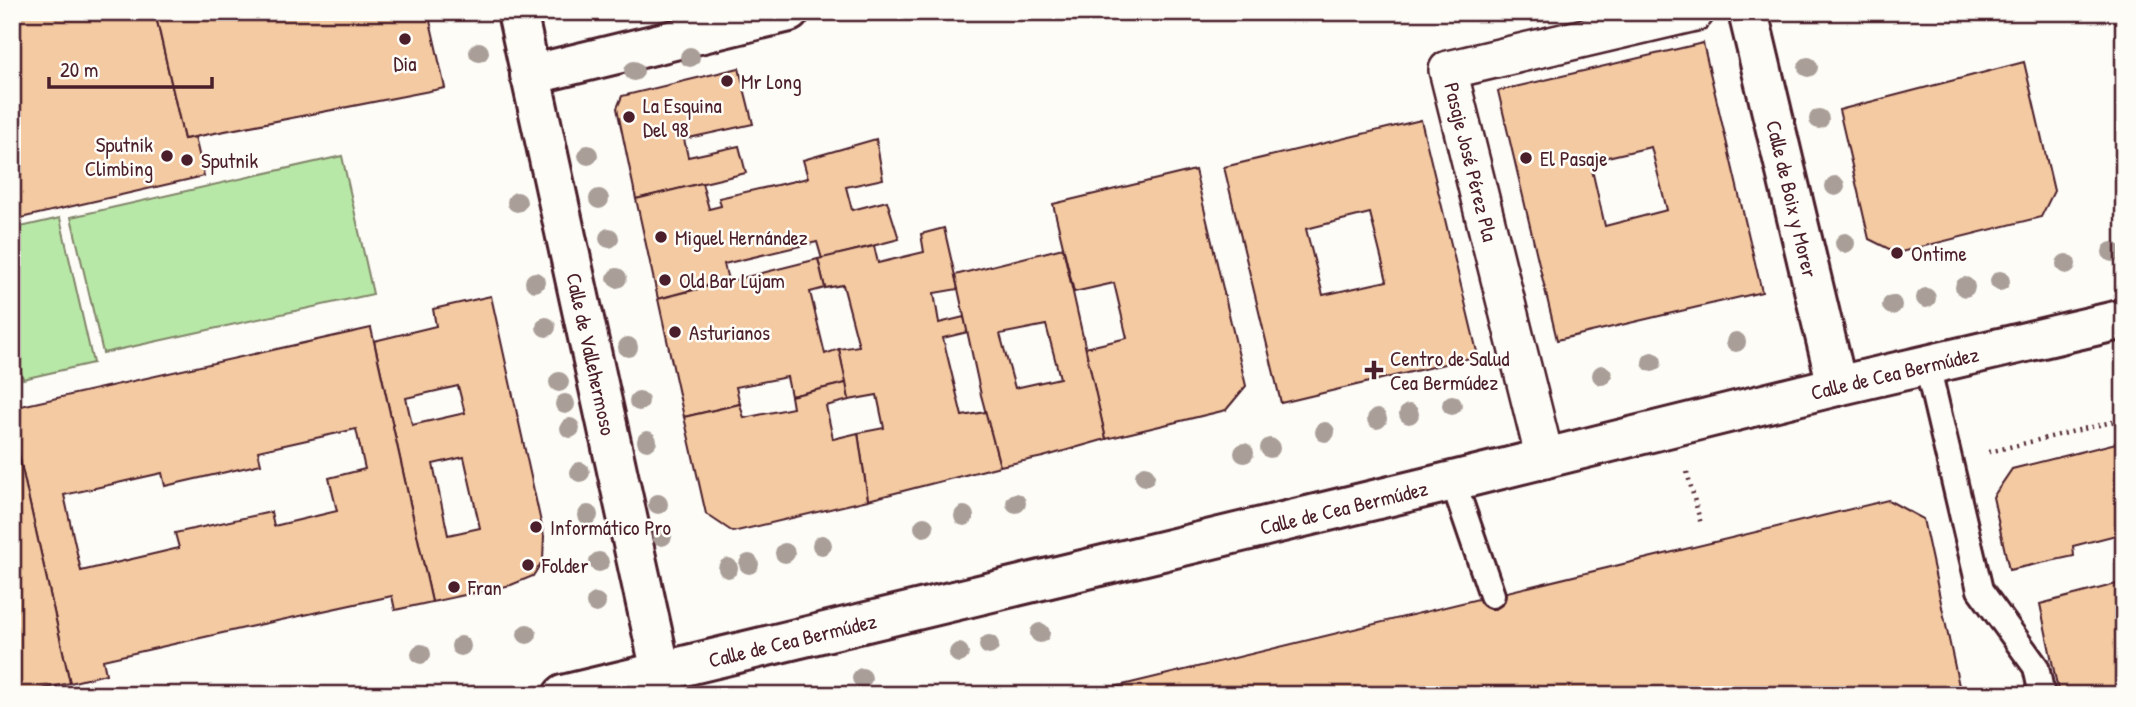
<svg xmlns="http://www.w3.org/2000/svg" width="2136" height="707" viewBox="0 0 2136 707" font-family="'Patrick Hand',sans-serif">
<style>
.green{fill:#b8e8a7;stroke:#818469;stroke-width:2}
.building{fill:#f3caa2;stroke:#4a1f2b;stroke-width:2;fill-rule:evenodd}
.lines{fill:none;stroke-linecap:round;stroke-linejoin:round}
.service-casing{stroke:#4a1f2b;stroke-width:30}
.pedestrian-casing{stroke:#4a1f2b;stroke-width:42}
.minor-casing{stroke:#4a1f2b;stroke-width:44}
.tertiary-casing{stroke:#4a1f2b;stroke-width:44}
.primary-casing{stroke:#4a1f2b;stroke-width:44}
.path{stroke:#4a1f2b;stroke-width:4.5;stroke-dasharray:2 5;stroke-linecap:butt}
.service{stroke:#fdfcf7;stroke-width:24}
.pedestrian{stroke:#fdfcf7;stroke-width:37}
.minor{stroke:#fdfcf7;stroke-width:38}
.tertiary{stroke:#fdfcf7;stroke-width:38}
.primary{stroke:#fdfcf7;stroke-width:38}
.tree{fill:#aa9e98}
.poi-dot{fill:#4a1f2b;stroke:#fdfcf7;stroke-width:2.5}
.labels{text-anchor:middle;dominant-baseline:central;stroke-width:5;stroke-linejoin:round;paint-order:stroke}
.poi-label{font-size:21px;fill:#4a1f2b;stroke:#fdfcf7;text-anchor:start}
.street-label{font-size:21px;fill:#4a1f2b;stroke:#fdfcf7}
</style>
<rect width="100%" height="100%" fill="#fdfcf7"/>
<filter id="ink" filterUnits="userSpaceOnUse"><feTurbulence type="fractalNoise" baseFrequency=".0143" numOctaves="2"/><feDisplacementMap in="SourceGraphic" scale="14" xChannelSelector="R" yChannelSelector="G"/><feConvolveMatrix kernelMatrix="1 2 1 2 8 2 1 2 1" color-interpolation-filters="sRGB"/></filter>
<g filter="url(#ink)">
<!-- green -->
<g class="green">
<path d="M342,156L373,294L103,353L71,217Z"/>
<path d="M60,218L93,363L23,379L12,334V229Z"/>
</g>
<!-- building -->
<g class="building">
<path d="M12,12H155L184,139L195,137L204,176L12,220Z"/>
<path d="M155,12H428L445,88L184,139Z"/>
<path d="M1703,43L1762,292L1557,340L1498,91ZM1651,147L1667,210L1605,226L1590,161Z"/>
<path d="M2024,62L2054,191L2041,217L1897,253L1869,239L1839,110Z"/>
<path d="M739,68L753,124L684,139L688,157L739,146L746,173L636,199L617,108L622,96Z"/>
<path d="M1421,120L1478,356L1281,403L1224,167ZM1370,213L1387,281L1323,295L1306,229Z"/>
<path d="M876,139L883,179L846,187L852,210L887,201L899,239L822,259L817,242L724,264L728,280L658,299L636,199L702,183L709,209L721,206L719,198L808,178L803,160Z"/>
<path d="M1195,170L1246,386L1226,410L1106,439L1085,348L1127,338L1114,283L1074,292L1053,204Z"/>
<path d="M944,228L958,289L934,293L939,323L964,317L968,332L943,338L962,416L986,412L1000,466L868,500L858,433L884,428L877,395L849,400L839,349L859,346L843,285L825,288L818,259L874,246L878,263L924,252L921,234Z"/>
<path d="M1063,248L1106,439L1043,457L1000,466L981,395L955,275ZM1046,325L1060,378L1015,388L1000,334Z"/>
<path d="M818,259L825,288L810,292L825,354L839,349L846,383L791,396L787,377L736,387L740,404L684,417L658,299Z"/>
<path d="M491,296L544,536L543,560L533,576L511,585L432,602L374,341L436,326L433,309ZM458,386L465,413L412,425L406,398ZM464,457L480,528L448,535L433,464Z"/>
<path d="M371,328L432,602L395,610L392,596L249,627L103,660L106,674L70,683L12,424V408ZM356,429L365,469L329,478L337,511L274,526L271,512L175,533L179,548L81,571L64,495L162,473L165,486L261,464L258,451Z"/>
<path d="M846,383L849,400L826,406L833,439L858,433L868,500L733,532L706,514L684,417L740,404L744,418L793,408L791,396Z"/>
<path d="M12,424L70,683L13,695H12Z"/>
<path d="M2124,441V533L2073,546L2074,556L2009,570L1993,497L2012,469Z"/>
<path d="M1888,500L1923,519L1961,695H1081Z"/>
<path d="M2124,582V695H2059L2040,604Z"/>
</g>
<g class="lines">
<!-- service casing -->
<g class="service-casing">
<g id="service">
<path d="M1927,365L1980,590L2036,667L2042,695"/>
<path d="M1453,481L1492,595"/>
</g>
</g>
<!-- pedestrian casing -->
<g class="pedestrian-casing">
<path id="pedestrian" d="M1545,459L1448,70L1695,12"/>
</g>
<!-- minor casing -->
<g class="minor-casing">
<g id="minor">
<path id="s1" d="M1748,12L1837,386"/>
<path d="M530,75L789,12"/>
</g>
</g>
<!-- tertiary casing -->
<g class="tertiary-casing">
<g id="tertiary">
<path id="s2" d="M517,12L666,695"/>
</g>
</g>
<!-- primary casing -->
<g class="primary-casing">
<g id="primary">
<path id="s3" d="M563,695L1453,481L1837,386L2124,319"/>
</g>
</g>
<!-- path -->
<g class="path">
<path d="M1989,452L2124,419"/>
<path d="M1687,472L1701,524"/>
</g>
<!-- service -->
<use href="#service" class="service"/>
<!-- pedestrian -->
<use href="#pedestrian" class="pedestrian"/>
<!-- minor -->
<use href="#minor" class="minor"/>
<!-- tertiary -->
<use href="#tertiary" class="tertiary"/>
<!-- primary -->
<use href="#primary" class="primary"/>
</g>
<!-- trees -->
<g class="tree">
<circle cx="479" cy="52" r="10"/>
<circle cx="690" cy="57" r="10"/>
<circle cx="1808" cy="67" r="10"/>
<circle cx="634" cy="71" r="10"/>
<circle cx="1819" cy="119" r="10"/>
<circle cx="588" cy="155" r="10"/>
<circle cx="1835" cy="186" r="10"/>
<circle cx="599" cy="199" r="10"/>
<circle cx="517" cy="202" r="10"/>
<circle cx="609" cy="238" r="10"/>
<circle cx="1845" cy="243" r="10"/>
<circle cx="2112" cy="252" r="10"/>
<circle cx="2066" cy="264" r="10"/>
<circle cx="617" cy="278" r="10"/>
<circle cx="2000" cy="281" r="10"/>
<circle cx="535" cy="282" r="10"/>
<circle cx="1965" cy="287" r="10"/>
<circle cx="1926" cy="298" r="10"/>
<circle cx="1892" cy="305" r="10"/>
<circle cx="546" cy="327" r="10"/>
<circle cx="1736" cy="342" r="10"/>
<circle cx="628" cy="347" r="10"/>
<circle cx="1652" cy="362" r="10"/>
<circle cx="1602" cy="375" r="10"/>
<circle cx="559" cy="382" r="10"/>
<circle cx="639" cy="401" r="10"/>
<circle cx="565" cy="404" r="10"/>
<circle cx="1452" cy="405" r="10"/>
<circle cx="1409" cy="414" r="10"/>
<circle cx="1377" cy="419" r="10"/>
<circle cx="570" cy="428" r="10"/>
<circle cx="1325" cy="432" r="10"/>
<circle cx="647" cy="441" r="10"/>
<circle cx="1270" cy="448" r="10"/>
<circle cx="1244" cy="453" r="10"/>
<circle cx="580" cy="472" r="10"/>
<circle cx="1145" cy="476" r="10"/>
<circle cx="1016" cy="503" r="10"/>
<circle cx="658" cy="504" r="10"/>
<circle cx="588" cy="515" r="10"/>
<circle cx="964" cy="516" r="10"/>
<circle cx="924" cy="527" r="10"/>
<circle cx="662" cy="536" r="10"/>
<circle cx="822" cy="545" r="10"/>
<circle cx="785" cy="553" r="10"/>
<circle cx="599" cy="562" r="10"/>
<circle cx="749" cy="564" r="10"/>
<circle cx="728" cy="568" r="10"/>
<circle cx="596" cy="603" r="10"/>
<circle cx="1040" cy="633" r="10"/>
<circle cx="527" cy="634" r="10"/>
<circle cx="989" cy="645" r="10"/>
<circle cx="461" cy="646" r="10"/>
<circle cx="959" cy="653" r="10"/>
<circle cx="421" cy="654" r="10"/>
<circle cx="862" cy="678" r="10"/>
</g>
</g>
<!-- markers -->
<g class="poi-dot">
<circle cx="405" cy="39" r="7"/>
<circle cx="727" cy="81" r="7"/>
<circle cx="629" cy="117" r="7"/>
<circle cx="167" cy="156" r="7"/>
<circle cx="1526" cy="158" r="7"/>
<circle cx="187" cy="160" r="7"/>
<circle cx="661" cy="237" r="7"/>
<circle cx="1897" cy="253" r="7"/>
<circle cx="665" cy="280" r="7"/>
<circle cx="675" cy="332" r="7"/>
<path d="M1370.5 359.5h7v7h7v7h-7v7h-7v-7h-7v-7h7z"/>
<circle cx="536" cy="527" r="7"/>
<circle cx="528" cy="565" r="7"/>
<circle cx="454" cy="587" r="7"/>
</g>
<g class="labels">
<!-- poi labels -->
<g class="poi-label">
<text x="405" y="63" text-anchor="middle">Dia</text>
<text x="741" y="81">Mr Long</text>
<text x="643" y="105">La Esquina<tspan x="643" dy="24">Del 98</tspan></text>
<text x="153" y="144" text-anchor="end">Sputnik<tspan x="153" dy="24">Climbing</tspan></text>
<text x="1540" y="158">El Pasaje</text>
<text x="201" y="160">Sputnik</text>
<text x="675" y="237">Miguel Hernández</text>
<text x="1911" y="253">Ontime</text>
<text x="679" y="280">Old Bar Lujam</text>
<text x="689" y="332">Asturianos</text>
<text x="1390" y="358">Centro de Salud<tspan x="1390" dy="24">Cea Bermúdez</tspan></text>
<text x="550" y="527">Informático Pro</text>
<text x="542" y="565">Folder</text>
<text x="468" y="587">Fran</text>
</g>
<!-- street labels -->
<g class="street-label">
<text transform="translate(1471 162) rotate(76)">Pasaje José Pérez Pla</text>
<text stroke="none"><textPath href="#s1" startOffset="192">Calle de Boix y Morer</textPath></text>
<text stroke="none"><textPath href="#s2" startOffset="350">Calle de Vallehermoso</textPath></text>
<text stroke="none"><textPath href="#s3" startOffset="1370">Calle de Cea Bermúdez</textPath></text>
<text stroke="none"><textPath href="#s3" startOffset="803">Calle de Cea Bermúdez</textPath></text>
<text stroke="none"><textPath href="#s3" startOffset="236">Calle de Cea Bermúdez</textPath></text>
</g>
</g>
<!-- margin -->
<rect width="2136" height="707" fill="none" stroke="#fdfcf7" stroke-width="42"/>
<rect x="21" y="21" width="2094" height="665" fill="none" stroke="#4a1f2b" stroke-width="2.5" filter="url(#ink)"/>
<!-- scale -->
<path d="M49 77v10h163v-10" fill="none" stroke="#4a1f2b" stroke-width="3.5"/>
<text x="60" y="77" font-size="21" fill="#4a1f2b" stroke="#fdfcf7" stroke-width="5" paint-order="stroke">20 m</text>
</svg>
